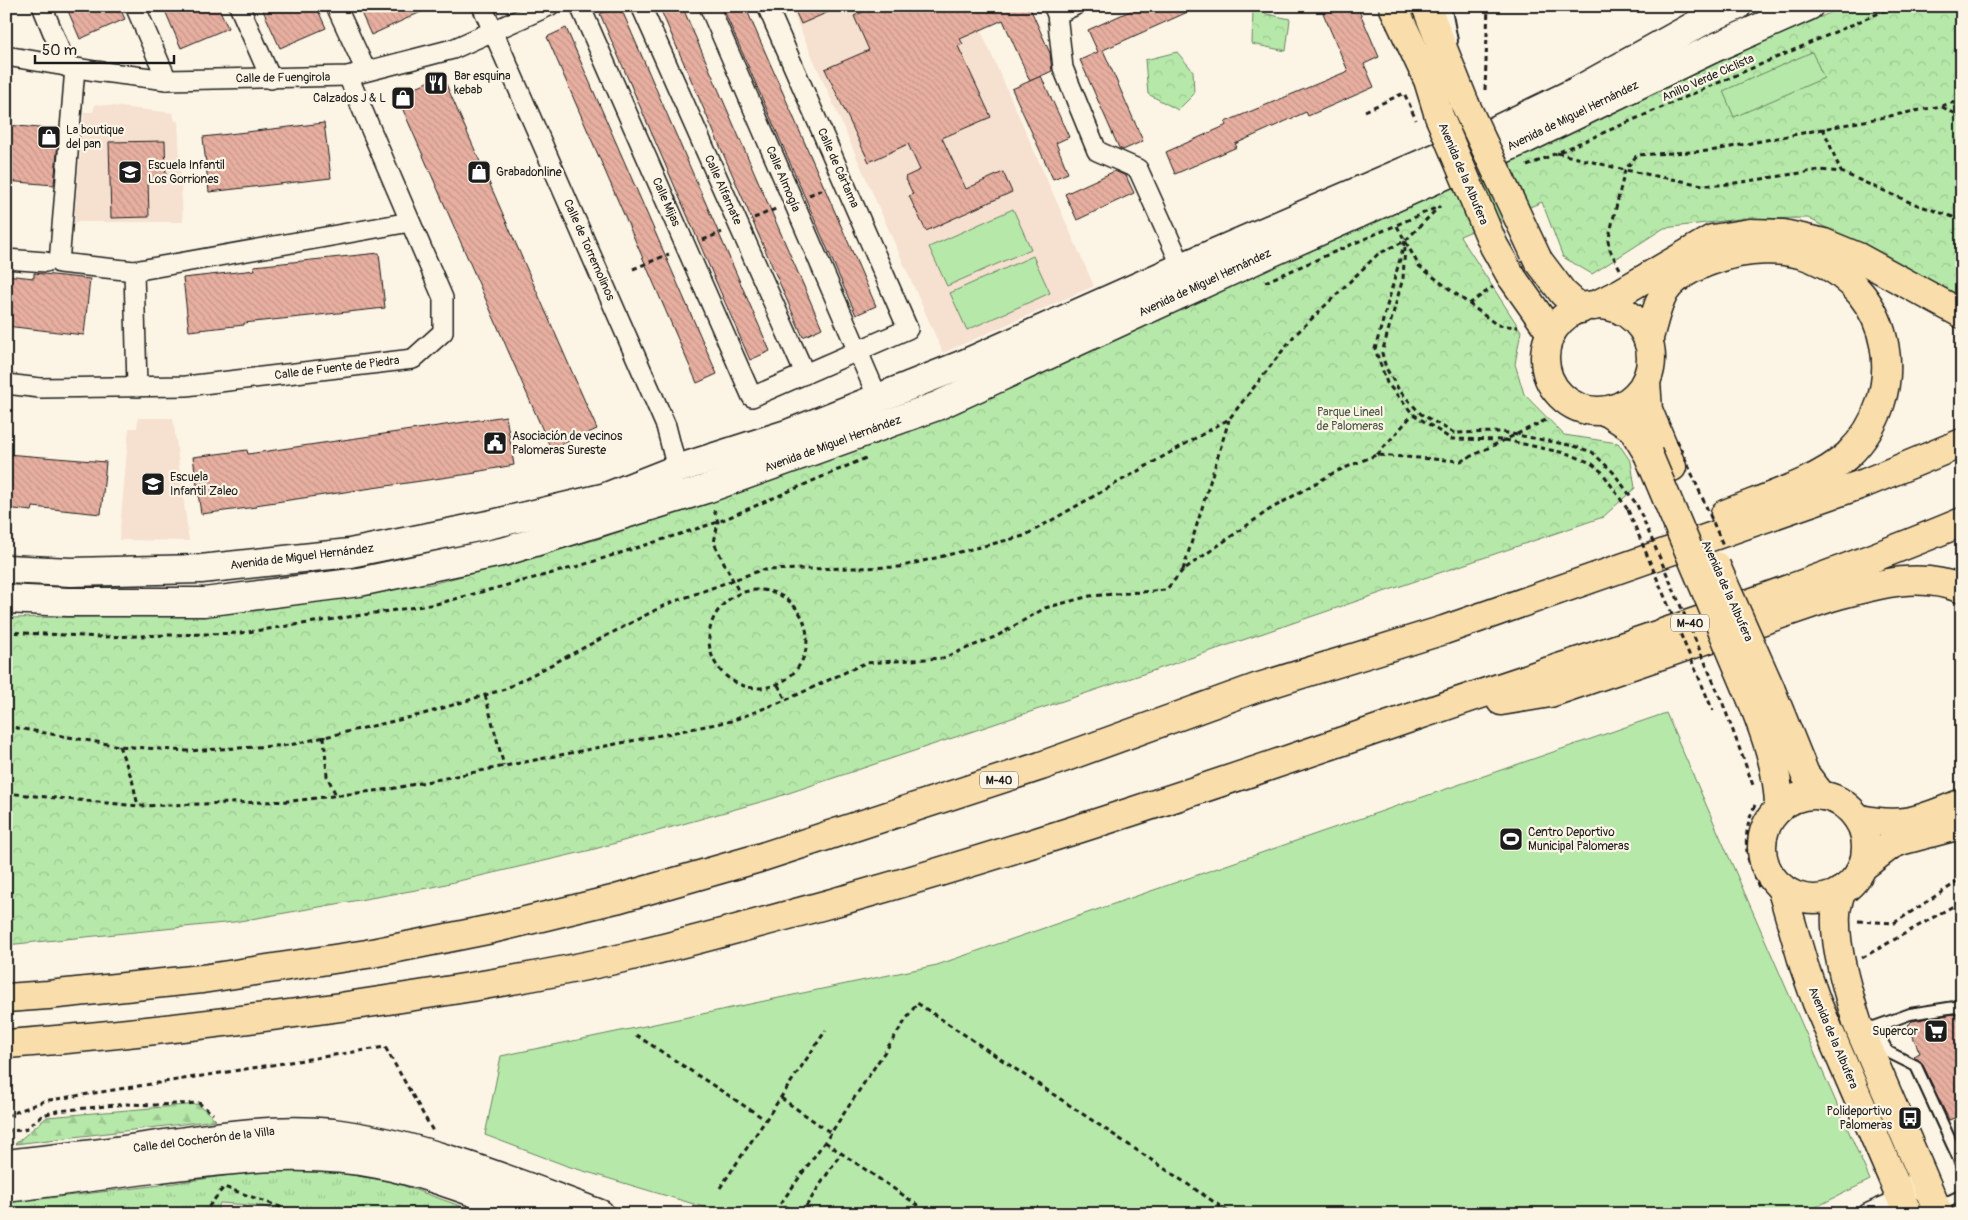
<svg xmlns="http://www.w3.org/2000/svg" width="1968" height="1220" viewBox="0 0 1968 1220" font-family="Pangolin,sans-serif">
<style>
.built{fill:#f6e0d0}
.grass{fill:url(#grass-tufts);stroke:#698262}
.forest{fill:url(#forest-firs);stroke:#698262}
.park{fill:url(#park-crowns);stroke:#698262}
.pitch{fill:#b6e9a9;stroke:#698262}
.building{fill:url(#building-back-hatch);stroke:#1c1c1c}
.lines{fill:none;stroke-linecap:round;stroke-linejoin:round}
.lane-casing{stroke:#1c1c1c;stroke-width:14}
.street-casing{stroke:#1c1c1c;stroke-width:22}
.secondary-casing{stroke:#1c1c1c;stroke-width:31}
.primary-casing{stroke:#1c1c1c;stroke-width:31}
.highway-casing{stroke:#1c1c1c;stroke-width:31}
.path{stroke:#1c1c1c;stroke-width:3;stroke-dasharray:5 4;stroke-linecap:butt}
.lane{stroke:#fcf5e5;stroke-width:10}
.street{stroke:#fcf5e5;stroke-width:19}
.secondary{stroke:#fcf5e5;stroke-width:28}
.primary{stroke:#f9deab;stroke-width:28}
.highway{stroke:#f9deab;stroke-width:28}
.primary-bridge-casing{stroke:#1c1c1c;stroke-width:31;stroke-linecap:butt}
.path-bridge{stroke:#1c1c1c;stroke-width:3;stroke-dasharray:5 4;stroke-linecap:butt}
.primary-bridge{stroke:#f9deab;stroke-width:28}
.labels{text-anchor:middle;dominant-baseline:central;stroke-width:4.5;stroke-linejoin:round;paint-order:stroke}
.shield{fill:#fcf5e5;stroke:#5f5d58;stroke-width:1}
.shield-label{font-size:11px;font-weight:bold;fill:#1c1c1c}
.poi-label{font-size:12px;fill:#1c1c1c;stroke:#fcf5e5;text-anchor:start}
.street-label{font-size:12px;fill:#1c1c1c;stroke:#fcf5e5}
.park-label{font-size:12px;fill:#4a5a46;stroke:#fcf5e5}
</style>
<defs>
<pattern id="grass-tufts" width="24" height="20" patternUnits="userSpaceOnUse" patternTransform="scale(1.25)"><rect width="24" height="20" fill="#b6e9a9"/><path d="M3 7l-1-3M5 7V3M7 7l1-3M15 17l-1-3M17 17v-4M19 17l1-3" fill="none" stroke="#9cc791"/></pattern>
<pattern id="forest-firs" width="22" height="20" patternUnits="userSpaceOnUse" patternTransform="scale(1.25)"><rect width="22" height="20" fill="#b6e9a9"/><path d="M5 1l3.5 6h-7zM16 11l3.5 6h-7z" fill="#9cc791"/></pattern>
<pattern id="park-crowns" width="20" height="18" patternUnits="userSpaceOnUse" patternTransform="scale(1.25)"><rect width="20" height="18" fill="#b6e9a9"/><path d="M2 6a3 3 0 1 1 6 0M12 15a3 3 0 1 1 6 0" fill="none" stroke="#9cc791"/></pattern>
<pattern id="building-back-hatch" width="6" height="6" patternUnits="userSpaceOnUse" patternTransform="scale(1.25)"><rect width="6" height="6" fill="#e7afa0"/><path d="M-1 5l2 2M0 0l6 6M5-1l2 2" fill="none" stroke="#c69689"/></pattern>
</defs>
<rect width="100%" height="100%" fill="#fcf5e5"/>
<filter id="ink" filterUnits="userSpaceOnUse"><feTurbulence type="fractalNoise" baseFrequency=".02" numOctaves="2"/><feDisplacementMap in="SourceGraphic" scale="10" xChannelSelector="R" yChannelSelector="G"/><feConvolveMatrix kernelMatrix="1 2 1 2 8 2 1 2 1" color-interpolation-filters="sRGB"/></filter>
<g filter="url(#ink)">
<!-- built -->
<g class="built">
<path d="M790,6H970L1094,286L943,353Z"/>
<path d="M95,104L173,113L175,121H178L183,222H74L84,112H93Z"/>
<path d="M138,418H173L189,541L119,540L129,428H137Z"/>
</g>
<!-- grass -->
<path class="grass" d="M267,1170L329,1171L393,1182L483,1214H284L263,1206L220,1203L216,1214H6V1203L153,1186Z"/>
<!-- forest -->
<path class="forest" d="M198,1104L216,1120L15,1144L47,1117Z"/>
<!-- park -->
<g class="park">
<path d="M1846,6H1962V301L1808,218L1739,219L1664,228L1592,274L1563,257L1542,202L1460,236L1521,331L1515,364L1524,394L1564,435L1618,443L1631,462L1635,488L1603,517L1161,668L771,799L591,850L433,887L234,922L6,945V618L189,615L283,606L356,593L432,584L598,539L807,465L1554,139L1720,60Z"/>
<path d="M1253,11L1290,19L1286,51L1252,44Z"/>
<path d="M1177,52L1193,71L1194,94L1178,110L1148,94L1145,60Z"/>
</g>
<!-- pitch -->
<g class="pitch">
<path d="M1812,52L1824,78L1734,117L1723,91Z"/>
<path d="M1013,209L1031,249L947,286L929,247Z"/>
<path d="M1033,256L1050,293L967,330L950,293Z"/>
<path d="M1666,713L1870,1180L1802,1214H727L567,1166L485,1135L501,1056L937,965Z"/>
</g>
<!-- building -->
<g class="building">
<path d="M66,6H119L125,19L80,39Z"/>
<path d="M163,6H218L228,28L181,48Z"/>
<path d="M261,6H316L326,28L280,48Z"/>
<path d="M358,6H434L371,35Z"/>
<path d="M616,6H620L770,351L750,360L600,14Z"/>
<path d="M659,6H682L822,328L803,337Z"/>
<path d="M722,6H745L876,306L856,315Z"/>
<path d="M793,6H842L801,24Z"/>
<path d="M875,6H1033L1027,9L1030,8L1050,53L1052,71L1030,81L1003,20L960,39L963,44L958,46L991,117L942,138L966,189L1003,172L1012,192L926,231L909,196L913,194L905,177L920,170L908,144L869,162L825,69L869,50L854,16Z"/>
<path d="M1141,6H1201L1103,50L1143,141L1123,150L1119,148L1080,60L1098,52L1088,30Z"/>
<path d="M1339,6H1357L1379,57L1364,64L1374,87L1308,116L1306,112L1235,144L1237,147L1175,174L1166,152L1227,125L1225,122L1348,71L1323,13Z"/>
<path d="M566,28L717,374L697,383L547,37Z"/>
<path d="M442,75L597,429L551,449L397,96Z"/>
<path d="M1041,76L1069,137L1056,143L1068,173L1053,179L1012,89Z"/>
<path d="M324,123L331,178L209,192L203,137Z"/>
<path d="M8,125L59,130L54,185L6,181Z"/>
<path d="M165,141L166,179L148,180L149,217L111,218L109,142Z"/>
<path d="M1115,171L1126,176L1134,193L1077,220L1065,194Z"/>
<path d="M379,253L385,308L244,323V325L189,331L183,278L255,270L254,266Z"/>
<path d="M34,273L90,279L84,335L6,326V275L34,278Z"/>
<path d="M506,416L514,465L475,472L476,473L255,505L256,507L201,514L193,457L247,450L248,454Z"/>
<path d="M6,454L106,462L101,514L33,507L32,511L6,508Z"/>
<path d="M1954,1014L1956,1016L1962,1028V1115L1949,1120L1922,1063L1914,1056L1920,1053L1908,1025L1912,1021Z"/>
</g>
<g class="lines">
<!-- lane casing -->
<g class="lane-casing">
<g id="lane">
<path d="M1447,6L1446,10L1452,41"/>
<path d="M1869,1026L1874,1027L1910,1014L1955,1007L1962,1010"/>
<path d="M1874,1027L1888,1052L1916,1066L1962,1166"/>
<path d="M1937,1207L1962,1195"/>
</g>
</g>
<!-- street casing -->
<g class="street-casing">
<g id="street">
<path d="M42,6L67,67"/>
<path d="M135,6L167,80"/>
<path d="M239,6L271,79"/>
<path d="M336,6L366,71"/>
<path d="M482,6L666,426L677,469L673,479"/>
<path d="M580,6L752,397L908,329L767,6"/>
<path d="M641,6L805,374"/>
<path d="M709,6L878,398"/>
<path d="M1053,6L1057,14L1063,68L1097,151L1138,169L1182,267"/>
<path d="M1057,14L1074,6"/>
<path d="M6,56L95,71L167,80L348,76L453,49L549,6"/>
<path d="M75,68L59,263L134,271L137,387"/>
<path d="M6,259L46,262"/>
<path d="M134,271L410,222"/>
<path d="M6,384L40,388L186,386L413,359L443,332V298L348,76"/>
<path d="M1867,1214C1894,1200 1916,1201 1919,1167"/>
</g>
</g>
<!-- secondary casing -->
<g class="secondary-casing">
<g id="secondary">
<path d="M6,569L71,572L201,569L350,553L488,525L606,497L677,469L790,433L964,364L1182,267L1461,147L1577,91L1703,21L1737,6"/>
<path d="M6,599L68,602H204L359,582L506,551L706,489L937,406L1270,253L1528,138L1714,48L1809,6"/>
<path d="M6,1164C47,1159 89,1155 130,1149C197,1140 266,1126 333,1133C426,1145 513,1182 600,1214"/>
<path d="M6,1188C57,1181 109,1175 160,1168C233,1159 305,1150 378,1164C431,1174 482,1196 533,1214"/>
</g>
</g>
<!-- primary casing -->
<g class="primary-casing">
<g id="primary">
<path d="M1393,6L1428,80L1439,116"/>
<path d="M1426,6L1465,104"/>
<path d="M1538,260L1563,293L1581,309"/>
<path d="M1511,276L1551,333"/>
<circle cx="1598" cy="358" r="53"/>
<path d="M1646,381L1648,410L1672,467"/>
<path d="M1606,411L1632,428L1648,454"/>
<path d="M1770,688L1805,774L1822,796"/>
<path d="M1749,693C1764,730 1779,769 1779,809"/>
<circle cx="1814" cy="847" r="52"/>
<path d="M1781,887L1804,966L1817,1003L1908,1214"/>
<path d="M1841,891C1840,898 1836,906 1836,914C1834,947 1848,993 1858,1025L1939,1214"/>
</g>
</g>
<!-- highway casing -->
<g class="highway-casing">
<g id="highway">
<path d="M1594,306L1620,293L1712,239L1750,233L1783,234L1824,243L1858,257L1962,314"/>
<path d="M1648,341C1653,325 1656,306 1665,291C1676,275 1698,265 1716,259C1745,249 1783,246 1812,258C1894,291 1911,394 1848,455C1819,482 1762,499 1725,514"/>
<path d="M1501,701L1550,693L1831,597C1875,585 1918,571 1962,589"/>
<path d="M1857,818C1903,829 1920,820 1962,803"/>
<path d="M1861,868L1891,845L1900,841L1949,828L1962,823"/>
<path d="M6,998L48,995L202,979L367,954L492,929L616,899L759,858L1041,766L1256,688L1444,630L1865,483L1962,443"/>
<path d="M6,1044C118,1036 230,1022 341,1007C435,993 530,979 623,958C699,940 774,919 850,898C1040,844 1227,781 1413,717C1597,654 1783,597 1962,522"/>
</g>
</g>
<!-- path -->
<g class="path">
<path d="M1485,90L1488,6"/>
<path d="M1942,107L1962,117"/>
<path d="M1365,111L1404,93L1412,110"/>
<path d="M1823,128L1841,172"/>
<path d="M1557,153L1625,170L1703,185H1722L1820,170L1841,172L1912,203L1962,220"/>
<path d="M1527,166L1895,6"/>
<path d="M809,195L826,188"/>
<path d="M754,218L778,208"/>
<path d="M1397,226L1419,266L1497,325L1518,327"/>
<path d="M703,240L722,232"/>
<path d="M1405,241L1375,349L1387,383L1413,414L1451,439L1505,440L1569,454L1591,463L1602,472L1628,510"/>
<path d="M1405,247L1403,278L1382,353L1386,368L1399,390L1421,414L1454,433L1502,432L1574,446L1592,452L1613,472L1637,505"/>
<path d="M633,269L669,254"/>
<path d="M1620,269L1610,250L1608,241L1625,170L1637,155L1710,151L1941,106L1962,100"/>
<path d="M1265,282L1438,207"/>
<path d="M1469,304L1493,287"/>
<path d="M1377,455L1413,414"/>
<path d="M714,510L718,522L714,543L740,594"/>
<path d="M1183,570L1229,420"/>
<circle cx="758" cy="639" r="49"/>
<path d="M6,632L102,637L241,633L436,604L579,566L718,522L868,457"/>
<path d="M778,685L786,700"/>
<path d="M485,695L504,766"/>
<path d="M1723,704L1753,785"/>
<path d="M6,726L119,746L187,751L290,745L420,715L505,689L665,605L761,570L899,567L1024,536L1229,419L1294,336L1378,254L1405,241L1440,206"/>
<path d="M324,736L327,776L336,795"/>
<path d="M119,746L132,779L138,806"/>
<path d="M6,793L138,806L292,801L390,789L731,721L786,700L865,663L943,658L997,636L1045,608L1090,596L1166,590L1183,570L1269,510L1335,472L1376,455L1461,461L1548,419"/>
<path d="M1755,805C1742,833 1744,859 1759,887"/>
<path d="M1858,921L1894,923L1962,879"/>
<path d="M1862,958L1962,901"/>
<path d="M636,1035L766,1120"/>
<path d="M781,1098L831,1133"/>
<path d="M6,1116L44,1101L385,1047L434,1133"/>
<path d="M6,1131L24,1130L43,1115L57,1111L126,1104L155,1105L199,1103L213,1114"/>
<path d="M825,1142L841,1153"/>
<path d="M720,1188L826,1030"/>
<path d="M203,1214L224,1187L300,1214"/>
<path d="M796,1214L781,1203L831,1133L917,1003L1232,1214"/>
<path d="M801,1214L841,1153L931,1214"/>
</g>
<!-- lane -->
<use href="#lane" class="lane"/>
<!-- street -->
<use href="#street" class="street"/>
<!-- secondary -->
<use href="#secondary" class="secondary"/>
<!-- primary -->
<use href="#primary" class="primary"/>
<!-- highway -->
<use href="#highway" class="highway"/>
<!-- primary-bridge casing -->
<g class="primary-bridge-casing">
<g id="primary-bridge">
<path d="M1465,104L1538,260"/>
<path d="M1439,116L1494,246L1511,276"/>
<path d="M1648,454L1749,693"/>
<path d="M1716,566L1770,688"/>
</g>
</g>
<!-- path-bridge -->
<g class="path-bridge">
<path d="M1412,111L1416,120"/>
<path d="M1677,440L1723,545"/>
<path d="M1637,505L1723,704"/>
<path d="M1628,510L1713,711"/>
</g>
<!-- primary-bridge -->
<use href="#primary-bridge" class="primary-bridge"/>
</g>
</g>
<!-- icons -->
<defs>
<g id="restaurant-square" transform="scale(1.25)"><rect x="-9" y="-9" width="18" height="18" rx="4" fill="#1c1c1c" stroke="#fcf5e5"/><path d="M-5-6h1v4h1v-4h1v4h1v-4h1v5L-1.5 .5V6h-2V.5L-5-1ZM5-6V6H3V1.5H1.5Q1.5-4 5-6Z" fill="#fff"/></g>
<g id="shop-square" transform="scale(1.25)"><rect x="-9" y="-9" width="18" height="18" rx="4" fill="#1c1c1c" stroke="#fcf5e5"/><path d="M-5-2.5h2.3a2.7 3.5 0 0 1 5.4 0H5L5.5 6h-11ZM-1.5-2.5h3a1.5 2.3 0 0 0-3 0Z" fill="#fff"/></g>
<g id="school-square" transform="scale(1.25)"><rect x="-9" y="-9" width="18" height="18" rx="4" fill="#1c1c1c" stroke="#fcf5e5"/><path d="M0-5L7-2L0 1L-7-2ZM-4 1L0 2.5L4 1V4Q0 6-4 4Z" fill="#fff"/></g>
<g id="civic-square" transform="scale(1.25)"><rect x="-9" y="-9" width="18" height="18" rx="4" fill="#1c1c1c" stroke="#fcf5e5"/><path d="M-.6-6.5H3V-4.5H.6V-3L4-1V1h2V6H-6V1h2V-1L-.6-3ZM-1.2 2.5V6h2.4V2.5Z" fill="#fff"/></g>
<g id="stadium-square" transform="scale(1.25)"><rect x="-9" y="-9" width="18" height="18" rx="4" fill="#1c1c1c" stroke="#fcf5e5"/><path d="M0-5a6.5 5 0 1 0 0 10a6.5 5 0 1 0 0-10ZM-3.5-1.8h7v3.6h-7Z" fill="#fff"/></g>
<g id="supermarket-square" transform="scale(1.25)"><rect x="-9" y="-9" width="18" height="18" rx="4" fill="#1c1c1c" stroke="#fcf5e5"/><path d="M-6-5.5h2.5l.6 2H6L4.5 2H-2.5L-4.4-4H-6ZM-1.5 3.2a1.3 1.3 0 1 0 .1 0ZM3 3.2a1.3 1.3 0 1 0 .1 0Z" fill="#fff"/></g>
<g id="bus-square" transform="scale(1.25)"><rect x="-9" y="-9" width="18" height="18" rx="4" fill="#1c1c1c" stroke="#fcf5e5"/><path d="M-5-6H5V4H4V6H2V4H-2V6H-4V4H-5ZM-3.5-4V0h7V-4ZM-3.5 1.2v1.5H-2V1.2ZM2 1.2v1.5H3.5V1.2Z" fill="#fff"/></g>
</defs>
<g fill-rule="evenodd">
<use href="#restaurant-square" x="436" y="83"/>
<use href="#shop-square" x="403" y="98"/>
<use href="#shop-square" x="49" y="137"/>
<use href="#school-square" x="130" y="172"/>
<use href="#shop-square" x="479" y="172"/>
<use href="#civic-square" x="495" y="443"/>
<use href="#school-square" x="153" y="484"/>
<use href="#stadium-square" x="1511" y="839"/>
<use href="#supermarket-square" x="1936" y="1031"/>
<use href="#bus-square" x="1910" y="1118"/>
</g>
<g class="labels">
<!-- shield labels -->
<g class="shield">
<rect x="1671" y="614.5" width="38" height="17" rx="4"/>
<rect x="980" y="771.5" width="38" height="17" rx="4"/>
</g>
<g class="shield-label">
<text x="1690" y="623">M-40</text>
<text x="999" y="780">M-40</text>
</g>
<!-- poi labels -->
<g class="poi-label">
<text x="454" y="76">Bar esquina<tspan x="454" dy="14">kebab</tspan></text>
<text x="386" y="98" text-anchor="end">Calzados J &amp; L</text>
<text x="66" y="130">La boutique<tspan x="66" dy="14">del pan</tspan></text>
<text x="148" y="165">Escuela Infantil<tspan x="148" dy="14">Los Gorriones</tspan></text>
<text x="496" y="172">Grabadonline</text>
<text x="512" y="436">Asociación de vecinos<tspan x="512" dy="14">Palomeras Sureste</tspan></text>
<text x="170" y="477">Escuela<tspan x="170" dy="14">Infantil Zaleo</tspan></text>
<text x="1528" y="832">Centro Deportivo<tspan x="1528" dy="14">Municipal Palomeras</tspan></text>
<text x="1918" y="1031" text-anchor="end">Supercor</text>
<text x="1892" y="1111" text-anchor="end">Polideportivo<tspan x="1892" dy="14">Palomeras</tspan></text>
</g>
<!-- street labels -->
<g class="street-label">
<text transform="translate(283 78) rotate(-1)">Calle de Fuengirola</text>
<text transform="translate(1708 78) rotate(-24)">Anillo Verde Ciclista</text>
<text transform="translate(1573 116) rotate(-26)">Avenida de Miguel Hernández</text>
<text transform="translate(838 168) rotate(66)">Calle de Cártama</text>
<text transform="translate(1463 174) rotate(67)">Avenida de la Albufera</text>
<text transform="translate(783 179) rotate(67)">Calle Almogía</text>
<text transform="translate(723 190) rotate(66)">Calle Alfarnate</text>
<text transform="translate(666 202) rotate(66)">Calle Mijas</text>
<text transform="translate(589 250) rotate(66)">Calle de Torremolinos</text>
<text transform="translate(1205 283) rotate(-25)">Avenida de Miguel Hernández</text>
<text transform="translate(337 368) rotate(-7)">Calle de Fuente de Piedra</text>
<text transform="translate(833 444) rotate(-20)">Avenida de Miguel Hernández</text>
<text transform="translate(302 557) rotate(-7)">Avenida de Miguel Hernández</text>
<text transform="translate(1727 591) rotate(66)">Avenida de la Albufera</text>
<text transform="translate(1833 1038) rotate(67)">Avenida de la Albufera</text>
<text transform="translate(204 1140) rotate(-7)">Calle del Cocherón de la Villa</text>
</g>
<!-- park labels -->
<g class="park-label">
<text x="1350" y="412">Parque Lineal<tspan x="1350" dy="14">de Palomeras</tspan></text>
</g>
</g>
<!-- margin -->
<rect width="1968" height="1220" fill="none" stroke="#fcf5e5" stroke-width="25"/>
<rect x="12" y="12" width="1943" height="1195" fill="none" stroke="#1c1c1c" stroke-width="2" filter="url(#ink)"/>
<!-- scale -->
<path d="M35 55v8h139v-8" fill="none" stroke="#1c1c1c" stroke-width="2.5"/>
<text x="42" y="55" font-size="15" fill="#1c1c1c" stroke="#fcf5e5" stroke-width="4" paint-order="stroke">50 m</text>
</svg>
